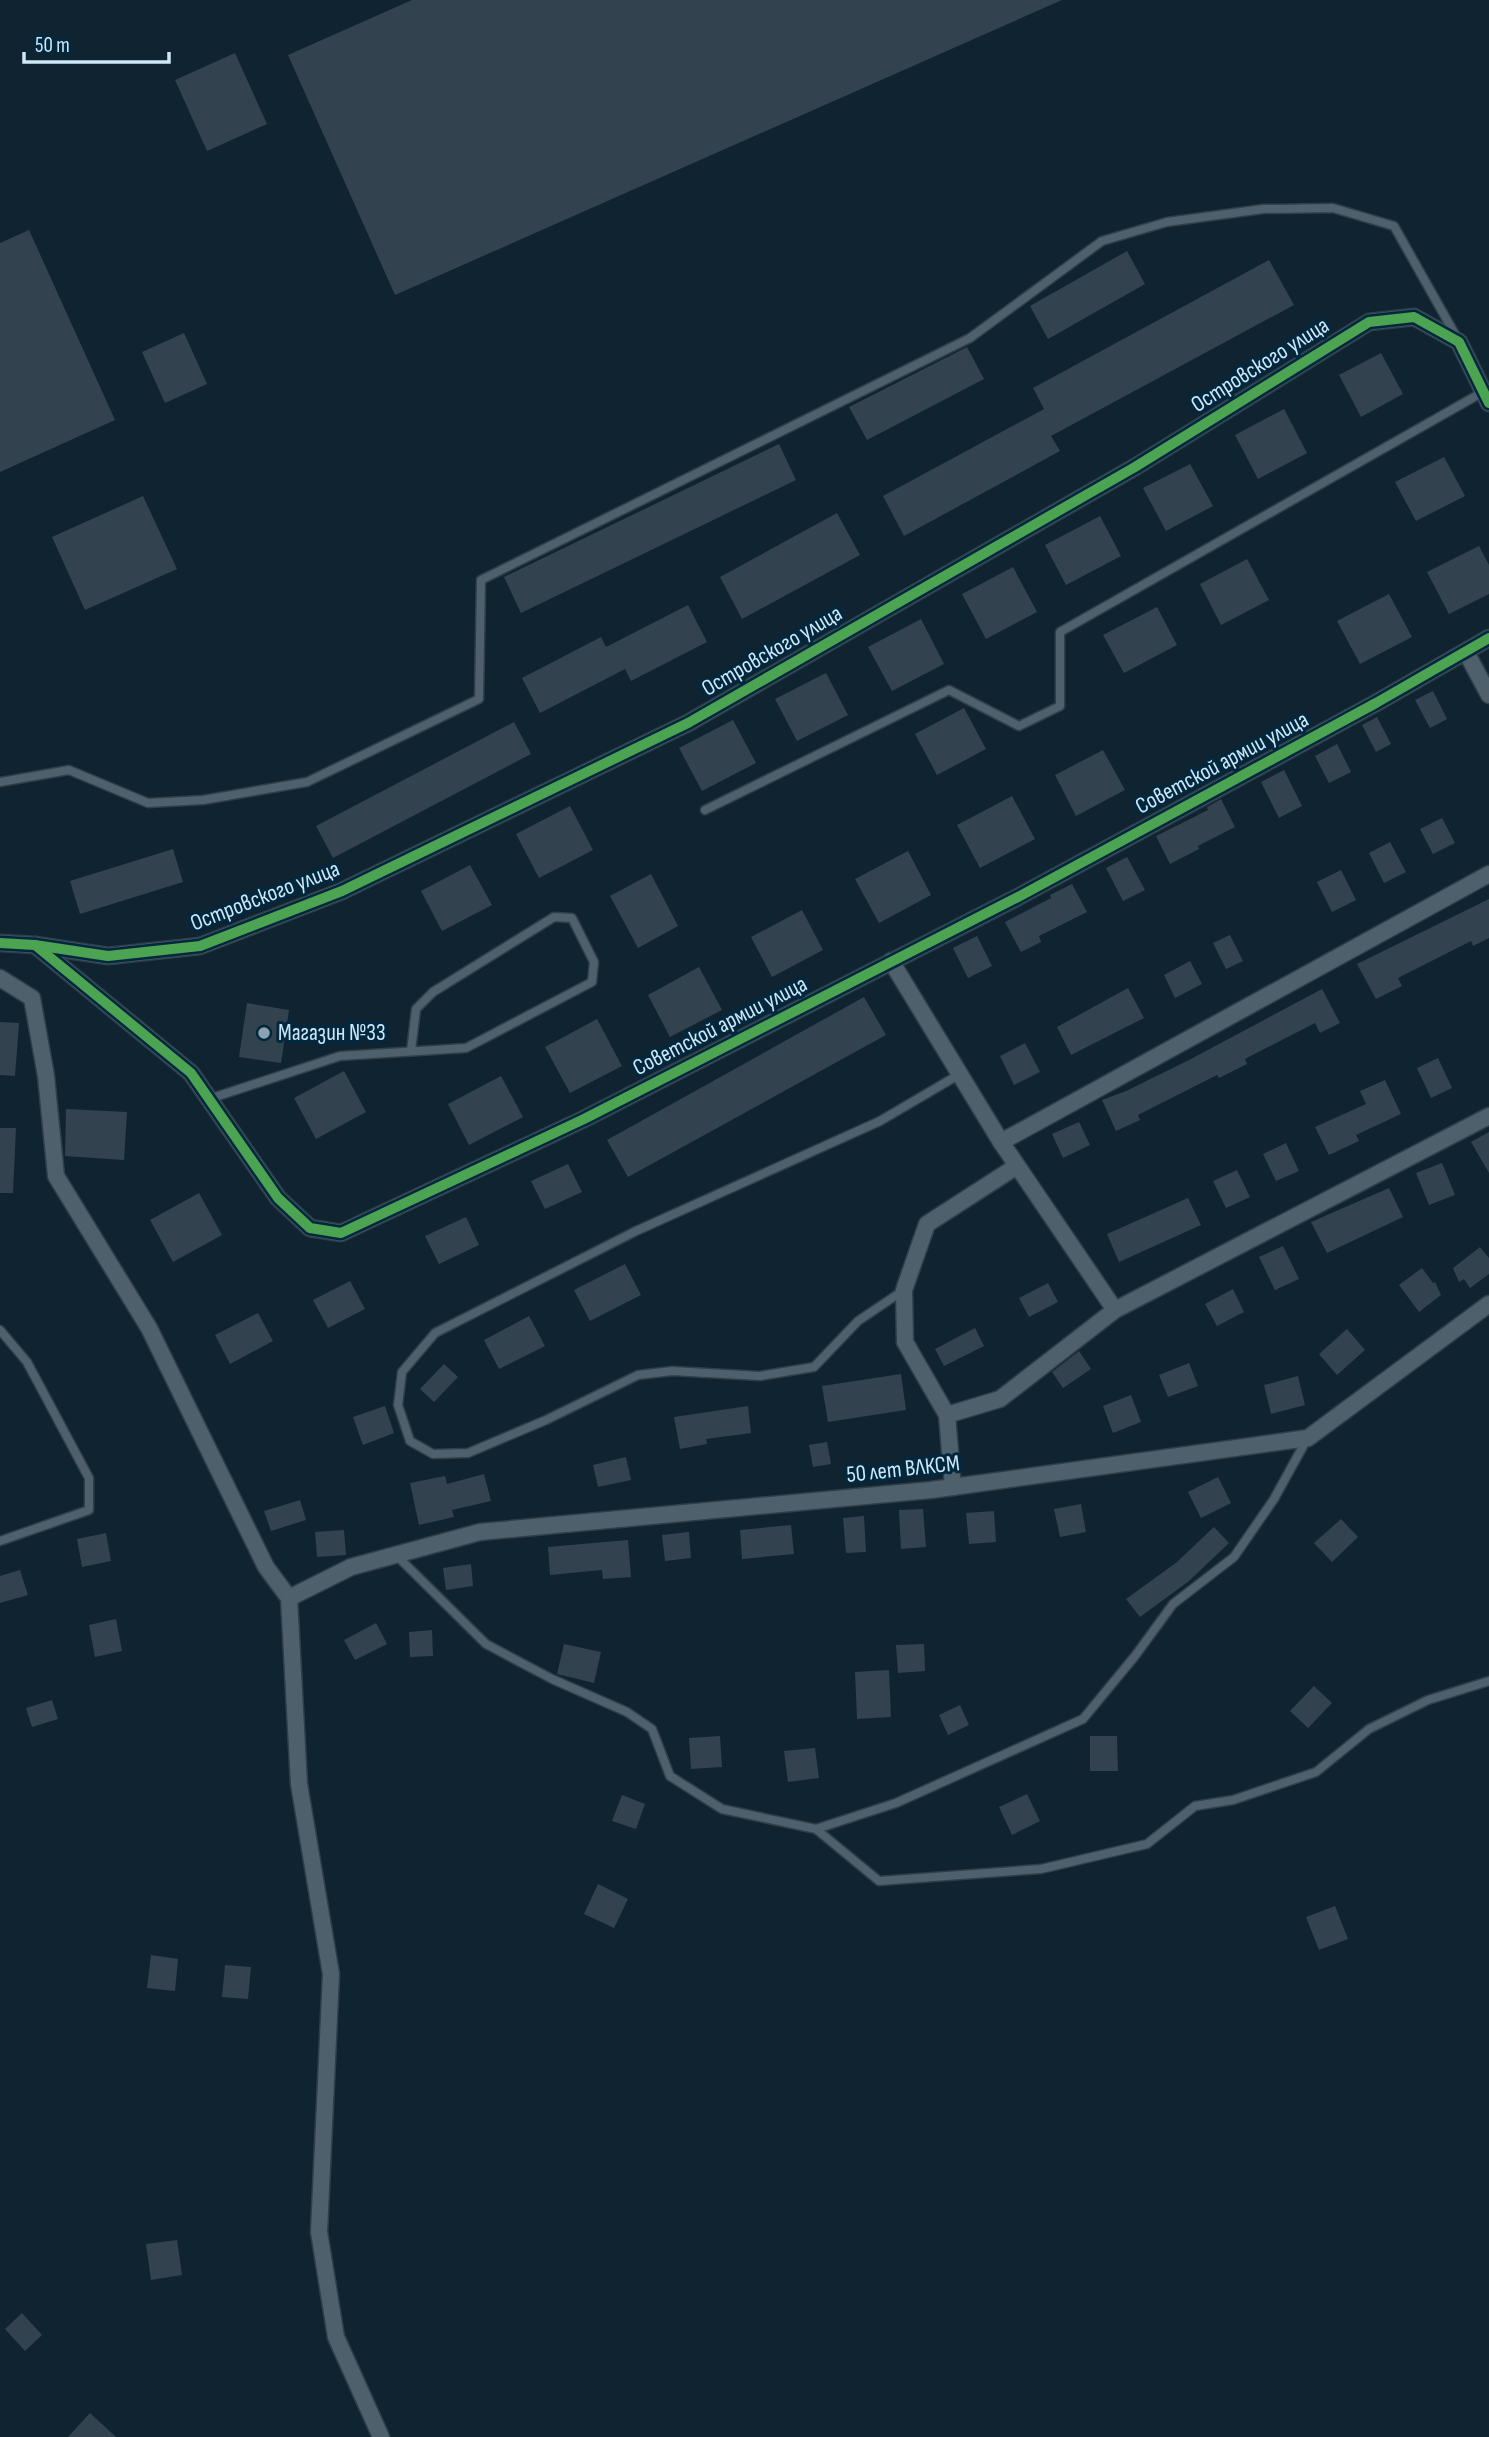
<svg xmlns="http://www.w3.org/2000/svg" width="1489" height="2437" viewBox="0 0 1489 2437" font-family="'Sofia Sans Condensed',sans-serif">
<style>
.building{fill:#33424f}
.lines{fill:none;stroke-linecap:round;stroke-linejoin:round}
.service-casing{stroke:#2f3e48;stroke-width:11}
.minor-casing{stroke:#2f3e48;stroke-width:19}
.service{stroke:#4d606b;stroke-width:8}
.minor{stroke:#4d606b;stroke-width:16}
.cycleway-casing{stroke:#01283e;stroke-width:15}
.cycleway{stroke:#4ca352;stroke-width:10}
.poi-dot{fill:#8ba3b3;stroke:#01283e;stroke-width:2.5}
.labels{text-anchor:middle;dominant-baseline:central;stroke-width:6;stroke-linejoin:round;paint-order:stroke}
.street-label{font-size:23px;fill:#cee8f9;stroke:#01283e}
.poi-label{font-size:23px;fill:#cee8f9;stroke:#01283e;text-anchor:start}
</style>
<rect width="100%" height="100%" fill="#0f2430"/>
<!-- building -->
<g class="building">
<path d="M412,0H1062L395,295L288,55Z"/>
<path d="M235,53L267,124L207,151L175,80Z"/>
<path d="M29,230L115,420L0,472V243Z"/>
<path d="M1127,251L1145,284L1048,339L1030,306Z"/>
<path d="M1269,260L1294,305L1051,436L1060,451L904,536L883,496L1044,409L1033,388Z"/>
<path d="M184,333L207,384L165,403L142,352Z"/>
<path d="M967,347L984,379L867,440L849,407Z"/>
<path d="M1381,353L1403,394L1361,417L1339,375Z"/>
<path d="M1284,409L1307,453L1258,479L1235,435Z"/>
<path d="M779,444L796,480L521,613L504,577Z"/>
<path d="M1444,457L1465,496L1416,521L1395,482Z"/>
<path d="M1190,464L1213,506L1166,531L1143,488Z"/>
<path d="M143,496L177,569L85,610L52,537Z"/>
<path d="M837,513L860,555L742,619L720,577Z"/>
<path d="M1100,516L1121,556L1066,585L1045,545Z"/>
<path d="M1479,546L1489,565V594L1449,614L1427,572Z"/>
<path d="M1247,559L1269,600L1221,625L1200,584Z"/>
<path d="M1013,567L1037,612L986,639L962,594Z"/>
<path d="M1389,594L1412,637L1360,664L1337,621Z"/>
<path d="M688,605L707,642L631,681L625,669L540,713L522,678L601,637L606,647Z"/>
<path d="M1157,607L1177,645L1124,673L1103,635Z"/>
<path d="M921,619L944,664L892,691L868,647Z"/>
<path d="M826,673L848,715L797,741L775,699Z"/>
<path d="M1433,691L1447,719L1430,728L1415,700Z"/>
<path d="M964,708L986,749L937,775L915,734Z"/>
<path d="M1377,717L1391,744L1376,752L1362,725Z"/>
<path d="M733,720L756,763L702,791L679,748Z"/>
<path d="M514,722L531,754L333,858L316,826Z"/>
<path d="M1337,744L1351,772L1329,783L1315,756Z"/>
<path d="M1103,750L1125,790L1076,816L1055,775Z"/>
<path d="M1284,770L1302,806L1279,818L1261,782Z"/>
<path d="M1012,796L1035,839L980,868L957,825Z"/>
<path d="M1221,799L1235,827L1198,846L1199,849L1170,864L1156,836L1208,810L1207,807Z"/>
<path d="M570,806L593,850L539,878L516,834Z"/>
<path d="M1442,818L1455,843L1433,854L1420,829Z"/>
<path d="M1390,842L1406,872L1384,883L1369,853Z"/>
<path d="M173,849L183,882L80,914L70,881Z"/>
<path d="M908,851L931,895L879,923L855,879Z"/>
<path d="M1127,857L1145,890L1123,901L1106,868Z"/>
<path d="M470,865L492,905L442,931L421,891Z"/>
<path d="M1341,870L1356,900L1332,912L1317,882Z"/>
<path d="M651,874L678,926L638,948L610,896Z"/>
<path d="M1072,884L1087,912L1039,936L1041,942L1021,952L1005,922L1051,898L1050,895Z"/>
<path d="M1489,899V938L1473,946L1471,941L1398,978L1402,986L1376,999L1357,964Z"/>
<path d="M802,910L823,950L772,977L751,937Z"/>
<path d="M1230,935L1243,961L1226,969L1213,943Z"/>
<path d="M977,936L992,966L968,978L953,948Z"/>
<path d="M1190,961L1202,984L1175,998L1164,975Z"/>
<path d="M699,967L722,1010L670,1037L648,995Z"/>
<path d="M1128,988L1144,1018L1071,1055L1057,1027Z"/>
<path d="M1322,989L1340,1023L1320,1033L1315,1023L1245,1059L1247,1064L1219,1078L1217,1075L1138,1115L1140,1120L1116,1131L1102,1100L1126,1091L1189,1060Z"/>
<path d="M864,997L886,1035L628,1177L607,1140Z"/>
<path d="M247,1003L289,1010L281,1063L239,1057Z"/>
<path d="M597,1019L622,1066L570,1093L545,1047Z"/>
<path d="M0,1022L19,1023L15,1076L0,1075Z"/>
<path d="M1025,1043L1040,1072L1014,1085L1000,1056Z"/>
<path d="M1438,1058L1452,1088L1431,1098L1417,1068Z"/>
<path d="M344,1071L366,1112L316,1139L294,1098Z"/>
<path d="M501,1076L523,1117L469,1145L448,1104Z"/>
<path d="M1385,1080L1401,1114L1356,1135L1359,1141L1329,1155L1315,1127L1366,1104L1360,1091Z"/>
<path d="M66,1109L127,1112L124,1160L65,1156Z"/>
<path d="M1079,1122L1090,1145L1063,1158L1052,1134Z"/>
<path d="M0,1128H16L13,1193H0Z"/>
<path d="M1489,1132V1173L1471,1142Z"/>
<path d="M1286,1143L1299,1171L1276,1181L1263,1154Z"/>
<path d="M1442,1163L1455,1195L1429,1205L1416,1173Z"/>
<path d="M568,1164L582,1192L545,1209L531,1181Z"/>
<path d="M1237,1170L1250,1197L1226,1208L1213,1181Z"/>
<path d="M1389,1188L1403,1217L1327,1253L1311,1222Z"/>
<path d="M199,1193L222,1235L173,1262L150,1220Z"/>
<path d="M1188,1198L1201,1225L1119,1262L1107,1234Z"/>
<path d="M466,1217L479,1245L439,1264L425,1236Z"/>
<path d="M1283,1246L1299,1279L1275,1290L1259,1257Z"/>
<path d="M1480,1247L1489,1258V1274L1470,1288L1464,1279L1459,1282L1453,1268Z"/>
<path d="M625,1264L641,1295L590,1321L574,1290Z"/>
<path d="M1422,1268L1433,1283L1435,1282L1441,1295L1419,1312L1399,1285Z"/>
<path d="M350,1281L365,1309L328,1328L313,1300Z"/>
<path d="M1048,1283L1058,1302L1029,1317L1019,1298Z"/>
<path d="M1233,1289L1244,1312L1217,1326L1205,1304Z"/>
<path d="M258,1313L273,1341L230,1364L215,1335Z"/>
<path d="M529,1316L545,1346L499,1369L484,1340Z"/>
<path d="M975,1328L984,1346L944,1366L935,1349Z"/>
<path d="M1347,1329L1365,1350L1337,1375L1319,1354Z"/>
<path d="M1079,1351L1091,1369L1063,1388L1052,1372Z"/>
<path d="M1189,1363L1198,1386L1168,1397L1159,1375Z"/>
<path d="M444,1364L458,1377L434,1402L420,1389Z"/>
<path d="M901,1374L906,1410L828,1422L822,1386Z"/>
<path d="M1298,1376L1305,1405L1271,1414L1264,1385Z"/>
<path d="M1131,1395L1141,1422L1113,1433L1103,1406Z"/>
<path d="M385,1406L394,1433L363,1445L353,1417Z"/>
<path d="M748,1406L751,1433L706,1439L707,1444L680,1449L674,1417Z"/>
<path d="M827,1442L831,1464L813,1467L809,1445Z"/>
<path d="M626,1457L631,1480L598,1487L593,1465Z"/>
<path d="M484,1474L491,1501L452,1510L454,1517L419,1525L410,1483L445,1476L447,1484Z"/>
<path d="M1218,1477L1231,1503L1201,1518L1188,1492Z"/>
<path d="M300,1500L306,1520L271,1531L264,1511Z"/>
<path d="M1081,1504L1086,1532L1060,1537L1054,1509Z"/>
<path d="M923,1509L926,1547L901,1549L899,1510Z"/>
<path d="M994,1511L996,1542L969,1544L966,1513Z"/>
<path d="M864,1516L866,1552L846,1553L843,1518Z"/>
<path d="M1341,1519L1358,1537L1332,1562L1314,1543Z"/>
<path d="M791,1525L794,1554L742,1559L740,1530Z"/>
<path d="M1214,1527L1229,1543L1189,1581L1140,1617L1126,1599L1177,1562Z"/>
<path d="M344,1530L346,1555L317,1557L315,1532Z"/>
<path d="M689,1532L691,1558L665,1561L662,1535Z"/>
<path d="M106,1533L111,1561L82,1567L77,1539Z"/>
<path d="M628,1540L631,1577L603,1579L602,1570L550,1575L548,1547Z"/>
<path d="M471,1564L473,1586L446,1590L443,1568Z"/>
<path d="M20,1570L28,1595L0,1603V1576Z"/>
<path d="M116,1619L122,1651L95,1657L89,1625Z"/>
<path d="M376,1623L387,1644L355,1660L344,1640Z"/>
<path d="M432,1630L433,1656L410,1657L409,1632Z"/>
<path d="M564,1644L601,1652L594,1683L557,1674Z"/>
<path d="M924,1644L925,1671L898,1673L896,1645Z"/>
<path d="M889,1670L891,1717L857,1719L855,1672Z"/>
<path d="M1314,1686L1332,1703L1308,1728L1290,1711Z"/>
<path d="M52,1700L58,1719L32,1727L26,1708Z"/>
<path d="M960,1705L969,1725L948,1735L939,1715Z"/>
<path d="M720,1736L722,1767L691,1769L689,1738Z"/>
<path d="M1090,1736H1117L1118,1771H1090Z"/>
<path d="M815,1748L819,1778L788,1782L784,1751Z"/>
<path d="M1027,1794L1040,1821L1012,1835L999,1807Z"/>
<path d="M622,1795L645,1804L636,1829L612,1821Z"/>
<path d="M598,1884L628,1899L614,1928L584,1914Z"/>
<path d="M1335,1906L1348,1939L1319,1950L1306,1917Z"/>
<path d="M151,1955L178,1959L175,1991L147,1988Z"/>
<path d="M225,1965L251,1967L248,1999L222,1997Z"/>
<path d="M177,2240L182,2275L151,2280L146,2244Z"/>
<path d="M22,2313L42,2335L25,2351L5,2329Z"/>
<path d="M90,2413L116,2437H68Z"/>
</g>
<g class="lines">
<!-- service casing -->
<g class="service-casing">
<g id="service">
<path d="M0,782L69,770L148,803L203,800L307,782L479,699L481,580L970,338L1102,241L1167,222L1263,209L1333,208L1394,226L1456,336"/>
<path d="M705,810L949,690L1019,726L1060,706V632L1483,392"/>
<path d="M209,1099L340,1056L466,1048L592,982L594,962L572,918L554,917L433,992L416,1009L411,1051"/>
<path d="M904,1290L858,1321L814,1367L760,1376L672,1371L638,1375L546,1420L468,1453L433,1454L410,1441L398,1405L402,1372L435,1333L636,1231L880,1121L960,1074"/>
<path d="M0,1330L27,1362L89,1478V1510L0,1541"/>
<path d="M396,1555L486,1644L552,1679L627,1712L652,1729L670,1776L722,1809L816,1829L896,1803L1083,1719L1135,1656L1173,1604L1234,1557L1274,1499L1307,1439"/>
<path d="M816,1829L879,1881L1041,1869L1147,1844L1195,1806L1233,1800L1316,1772L1369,1729L1428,1700L1489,1681"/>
</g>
</g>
<!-- minor casing -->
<g class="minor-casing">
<g id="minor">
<path d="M1466,652L1489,695"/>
<path d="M0,943L35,945L108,956L200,946L342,891L688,723L1135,467L1369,322L1414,317L1459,342L1489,403"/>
<path d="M35,945L191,1073L278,1198L310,1228L341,1233L584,1119L1018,897L1376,703L1489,638"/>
<path d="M891,961L1001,1142L1115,1310"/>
<path d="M0,978L32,998L46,1076L56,1176L149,1328L266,1567L289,1598L299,1784L331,1974L319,2232L336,2337L381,2437"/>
<path d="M1001,1142L1489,874"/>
<path d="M947,1415L1000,1399L1115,1310L1489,1116"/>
<path d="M953,1487L947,1415L905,1342L904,1290L927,1224L1017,1166"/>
<path d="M289,1598L351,1567L480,1532L931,1490L1308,1438L1489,1304"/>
</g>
</g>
<!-- service -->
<use href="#service" class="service"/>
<!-- minor -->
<use href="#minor" class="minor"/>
<!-- cycleway casing -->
<g class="cycleway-casing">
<g id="cycleway">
<path d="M0,943L35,945L108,956L200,946L342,891L688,723L1135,467L1369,322L1414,317L1459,342L1489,403"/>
<path d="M35,945L191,1073L278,1198L310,1228L341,1233L584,1119L1018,897L1376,703L1489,638"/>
</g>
</g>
<!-- cycleway -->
<use href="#cycleway" class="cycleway"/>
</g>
<!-- markers -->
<circle class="poi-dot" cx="264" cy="1033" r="7"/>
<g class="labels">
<!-- street labels -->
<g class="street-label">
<text transform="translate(1260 365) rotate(-32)">Островского улица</text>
<text transform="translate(772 651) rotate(-30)">Островского улица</text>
<text transform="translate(1222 763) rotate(-28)">Советской армии улица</text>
<text transform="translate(265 896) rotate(-21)">Островского улица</text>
<text transform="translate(720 1026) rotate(-27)">Советской армии улица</text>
<text transform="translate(903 1469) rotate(-6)">50 лет ВЛКСМ</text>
</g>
<!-- poi labels -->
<g class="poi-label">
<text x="278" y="1033">Магазин №33</text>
</g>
</g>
<!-- scale -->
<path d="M24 52v10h145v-10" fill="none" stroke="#cee8f9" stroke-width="3.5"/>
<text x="35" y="52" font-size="21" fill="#cee8f9" stroke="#01283e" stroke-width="5" paint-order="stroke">50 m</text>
</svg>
